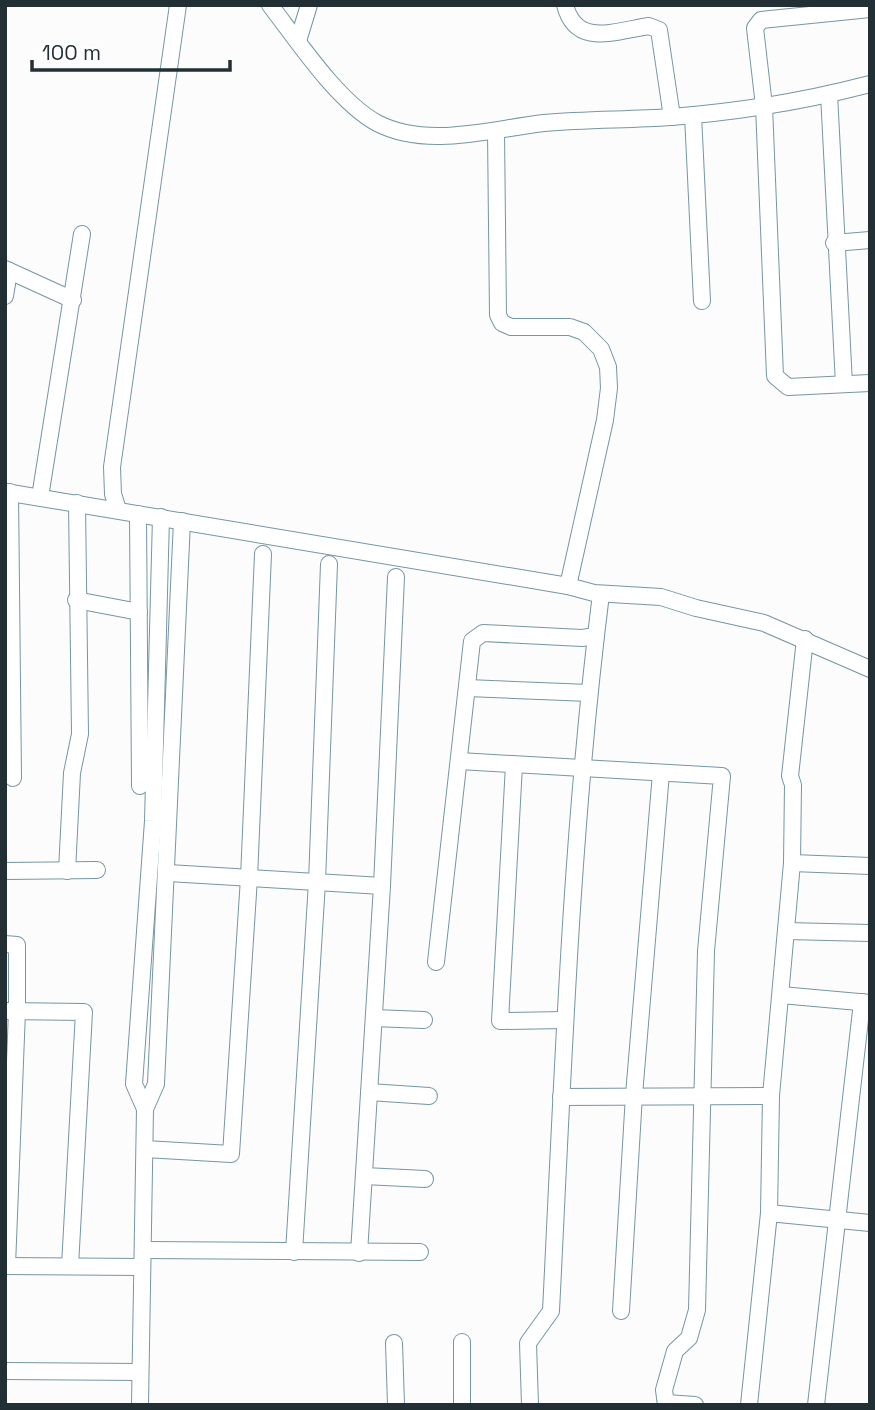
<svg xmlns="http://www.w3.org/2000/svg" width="875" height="1410" viewBox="0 0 875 1410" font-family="'Space Grotesk',sans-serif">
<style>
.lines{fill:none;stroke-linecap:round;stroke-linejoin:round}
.minor-casing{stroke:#7596a4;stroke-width:18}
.minor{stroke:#fff;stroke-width:16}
</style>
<rect width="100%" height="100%" fill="#fcfcfc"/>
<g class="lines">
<!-- minor casing -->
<g class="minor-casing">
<g id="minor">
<path d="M270,5C297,40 338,102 377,123C427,149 491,129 544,123C586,119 629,120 671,117C738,112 805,101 870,84"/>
<path d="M565,5C576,48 615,31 649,26L659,30L672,117"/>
<path d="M870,9L761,20L755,28L764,106L775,376L788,387L870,383"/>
<path d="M298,41L309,5"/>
<path d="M829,94L844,384"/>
<path d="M693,115L702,301"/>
<path d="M496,132L498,315L502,323L511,327H570L584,332L601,349L608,367L609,388L605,420L568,586"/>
<path d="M834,243L870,240"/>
<path d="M5,269L73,300"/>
<path d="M5,296L9,271"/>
<path d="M5,492L568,586L594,593L661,597L696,608L764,623L870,669"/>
<path d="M10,492L13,778"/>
<path d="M40,497L82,234"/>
<path d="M118,510L113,494L112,467L178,5"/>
<path d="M138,514L140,786"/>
<path d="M76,600L139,612"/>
<path d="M467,688L589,693"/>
<path d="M459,761L722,776L706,951L697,1310L689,1338L675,1351L664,1390L666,1405"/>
<path d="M514,765L500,1021L565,1020"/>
<path d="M792,863L870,866"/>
<path d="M5,871L97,870"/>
<path d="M67,871L72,773L80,734L77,503"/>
<path d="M168,873L382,886"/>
<path d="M786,931L870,933"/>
<path d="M5,944L17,945V1011L7,1266"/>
<path d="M436,962L472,641L483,633L582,638L596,636"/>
<path d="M781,995L870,1003"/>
<path d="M5,1011L84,1012L70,1266"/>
<path d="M374,1018L424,1020"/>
<path d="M369,1092L429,1096"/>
<path d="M561,1097L771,1096"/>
<path d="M145,1109L134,1084L153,821L161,517"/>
<path d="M145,1149L231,1154L249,878L263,554"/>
<path d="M364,1176L425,1179"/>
<path d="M769,1213L870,1223"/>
<path d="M143,1250L420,1252"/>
<path d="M294,1252L317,882L329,564"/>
<path d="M359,1253L382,886L396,577"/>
<path d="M5,1266L142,1267"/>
<path d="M621,1311L634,1095L661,773"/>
<path d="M462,1342V1405"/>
<path d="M394,1343L396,1405"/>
<path d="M5,1371L140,1372"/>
<path d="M666,1403L695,1405"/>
<path d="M140,1405L145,1109L156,1084L182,521"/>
<path d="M530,1405L528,1343L551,1311C563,1072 571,832 601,594"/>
<path d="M749,1405L769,1213L771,1096L792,863L793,785L790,776L805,639"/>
<path d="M816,1405L862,1002"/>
</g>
</g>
<!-- minor -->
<use href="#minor" class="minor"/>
</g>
<!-- border -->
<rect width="875" height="1410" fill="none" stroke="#223035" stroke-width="14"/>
<!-- scale -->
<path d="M32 60v10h198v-10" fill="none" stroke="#223035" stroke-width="3.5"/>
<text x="42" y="60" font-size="21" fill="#223035" stroke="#ffffff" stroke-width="5" paint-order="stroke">100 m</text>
</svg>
